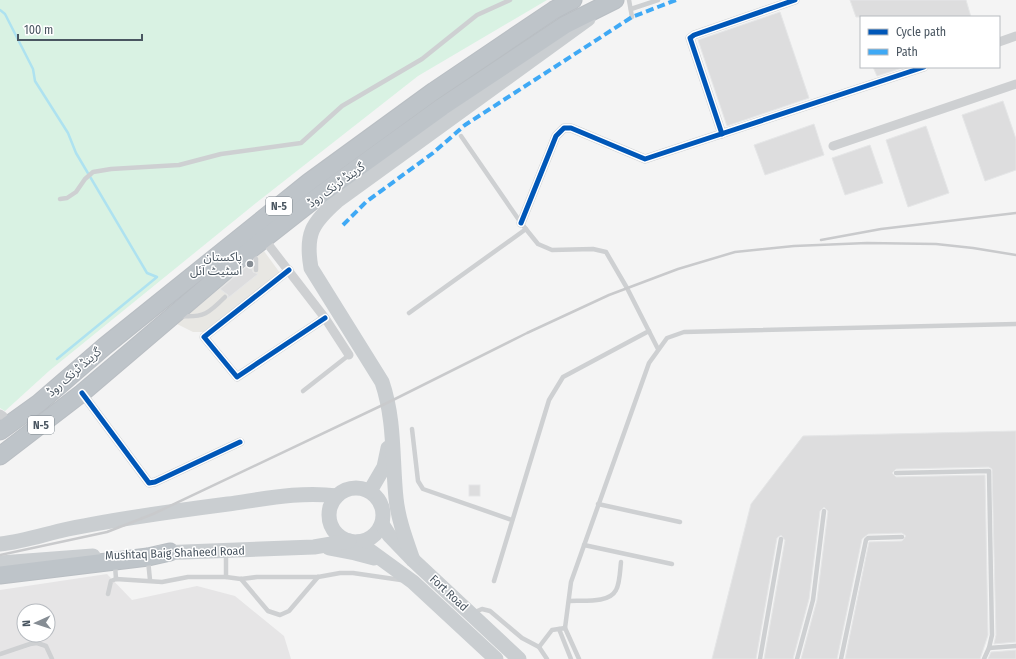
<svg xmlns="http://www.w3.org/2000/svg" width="1016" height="659" viewBox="0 0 1016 659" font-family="'Fira Sans Condensed','Noto Sans Arabic',sans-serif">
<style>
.commercial{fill:#e8e7e3}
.education{fill:#e6e5e6;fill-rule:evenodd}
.green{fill:#d9f2e3}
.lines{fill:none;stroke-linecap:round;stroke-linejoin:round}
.stream{stroke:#aee2f0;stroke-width:2.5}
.building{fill:#ddddde;stroke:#e5e6e7}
.highway-casing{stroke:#b9bec3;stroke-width:19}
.lane{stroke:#ced0d2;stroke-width:4.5}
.street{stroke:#ced0d2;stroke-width:9}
.primary{stroke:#caced1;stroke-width:15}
.highway{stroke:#bec4c9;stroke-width:17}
.rail{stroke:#c9cacc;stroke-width:2.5}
.quiet{stroke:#3fa9f5;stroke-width:4;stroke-dasharray:8 4;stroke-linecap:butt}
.cycleway-casing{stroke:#fff;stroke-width:8}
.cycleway{stroke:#0057b8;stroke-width:5}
.poi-dot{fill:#868d94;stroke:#fff;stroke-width:1.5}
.labels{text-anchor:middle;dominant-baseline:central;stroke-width:3;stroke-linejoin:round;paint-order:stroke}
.shield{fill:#fff;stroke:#808990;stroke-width:1}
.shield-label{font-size:11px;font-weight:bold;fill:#4a5661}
.street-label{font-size:12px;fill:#4a5661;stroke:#fff}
.poi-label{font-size:12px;fill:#4a5661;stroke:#fff;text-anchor:end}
</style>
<rect width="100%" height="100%" fill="#f4f4f4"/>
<!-- commercial -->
<path class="commercial" d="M264,251L280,273L209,332H193L177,324Z"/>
<!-- education -->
<path class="education" d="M107,574L132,600L197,586L235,596L284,636L291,659H0V590ZM24,611H48V635H24Z"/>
<!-- green -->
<path class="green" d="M0,0H547L418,76L256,203L49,371L5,411L0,408Z"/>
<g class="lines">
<!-- stream -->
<path class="stream" d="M0,10L5,14L33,69L35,81L68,133L76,153L147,273L157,277L57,359"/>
</g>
<!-- building -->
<g class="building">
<path d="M850,0H966L971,17H856Z"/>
<path d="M780,12L809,98L727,126L698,40Z"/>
<path d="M873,67H905L877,76Z"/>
<path d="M1003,101L1016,139V170L985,181L962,115Z"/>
<path d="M814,124L824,155L765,175L754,145Z"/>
<path d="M926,126L949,193L908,207L886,140Z"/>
<path d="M870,145L883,183L845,195L832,158Z"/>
<path d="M250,264L253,272L258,274L228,298V295L220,289Z"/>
<path d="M1016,431V642L994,644L996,635L992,469L989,467L896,469L892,473L896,477L985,475L988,635L980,659H845L869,542L902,541L906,536L902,533L868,534L862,539L837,659H801L817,600L828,511L824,507L820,511L809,599L793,659H764L785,540L781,535L777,538L756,659H712L751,504L803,436Z"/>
<rect x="469" y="485" width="11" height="11"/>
<path d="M1016,650V659H988L991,652Z"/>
</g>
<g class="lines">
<!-- highway casing -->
<g class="highway-casing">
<g id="highway">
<path d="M0,431L39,403L105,346L309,182L434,91L554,10L573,0"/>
<path d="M0,456L82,393L250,250L320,195L442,107L565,25L615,0"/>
<path d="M0,575L148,557L170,552"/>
</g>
</g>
<!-- lane -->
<g class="lane">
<path d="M629,0L632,17"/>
<path d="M631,9L658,0"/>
<path d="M461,136L521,223L538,244L552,250L593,249L606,252L627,288L658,349"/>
<path d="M60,199L67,198L76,192L85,179L93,172L111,169L179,165L221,154L301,143L342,106L422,59L477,15L510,0"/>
<path d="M252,253L256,259V270"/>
<path d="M409,313L526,229"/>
<path d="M180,316C204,318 209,313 225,297"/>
<path d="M303,391L349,355"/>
<path d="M412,429L418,481L423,489L512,520"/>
<path d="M896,473L989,471L992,635L989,648L984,659"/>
<path d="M598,504L680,522"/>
<path d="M584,545L672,564"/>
<path d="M148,560L150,580"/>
<path d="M115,565L116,579"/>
<path d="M226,577V553"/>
<path d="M241,579L268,611L280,615L289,611L318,577"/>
<path d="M494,581L549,400L563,377L649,331"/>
<path d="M108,594L111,581L116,579L162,582L188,577H226L241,579L257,577H318L340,573H353L401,580"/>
<path d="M569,601C582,600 609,604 616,590C620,583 620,570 621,562"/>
<path d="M473,613L482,609L490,611L522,638L539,647L547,659"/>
<path d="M565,628L571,582L649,363L667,338L684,332L1016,324"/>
<path d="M559,629L571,659"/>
<path d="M539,647L552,630L565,628L579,659"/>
<path d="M989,648L1016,646"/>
<path d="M0,654L30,644L37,643L46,646L52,659"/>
<path d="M760,659L781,539"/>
<path d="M797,659L813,600L824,511"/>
<path d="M841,659L866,540L868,538L902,537"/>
</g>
<!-- street -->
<g class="street">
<path d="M999,42L1016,36"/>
<path d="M722,134L690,38L694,35L795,0"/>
<path d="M833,146L1016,84"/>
<path d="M521,223L556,136L564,128H571L645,159L924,67"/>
<path d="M264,239L325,318L349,355"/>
<path d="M289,270L204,337L237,377L325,318"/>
<path d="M82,393L149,483L155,482L240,442"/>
<path d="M0,414L3,416"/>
</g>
<!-- primary -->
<g class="primary">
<circle cx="356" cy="515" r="27"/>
<path d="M370,491L384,467L388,448"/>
<path d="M382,524L389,535L413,560L519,659"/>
<path d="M358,542L413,582L496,659"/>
<path d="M0,544C23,542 45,534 68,529C121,518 174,511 228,504C264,499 301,491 337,496"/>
<path d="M329,548L355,553L374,558"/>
<path d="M159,553L314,547L349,541"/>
<path d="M413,560C406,540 398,519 396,498C392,459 395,420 382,382L311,268C305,234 312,223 337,201L588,19"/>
<path d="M0,563L93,556"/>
</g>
<!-- highway -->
<use href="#highway" class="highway"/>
<!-- rail -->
<g class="rail">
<path d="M821,240L881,229L1016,213"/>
<path d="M0,555L107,532L153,514L389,402L527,333L609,295L678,269L735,252L794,246L867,243L936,244L973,248L1016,255"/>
</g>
<!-- quiet -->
<path class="quiet" d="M343,225L366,202L433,153L465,125L632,17L676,0"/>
<!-- cycleway casing -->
<g class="cycleway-casing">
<g id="cycleway">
<path d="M722,134L690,38L694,35L795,0"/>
<path d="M521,223L556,136L564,128H571L645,159L924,67"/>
<path d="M289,270L204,337L237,377L325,318"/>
<path d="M82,393L149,483L155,482L240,442"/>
</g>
</g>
<!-- cycleway -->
<use href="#cycleway" class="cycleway"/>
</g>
<!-- markers -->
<circle class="poi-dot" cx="250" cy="264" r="4"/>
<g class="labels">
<!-- shield labels -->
<g class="shield">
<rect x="266" y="197" width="26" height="18" rx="3"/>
<rect x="28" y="416" width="26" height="18" rx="3"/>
</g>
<g class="shield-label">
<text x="279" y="206">N-5</text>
<text x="41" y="425">N-5</text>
</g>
<!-- street labels -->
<g class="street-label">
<text transform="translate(336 185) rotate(-36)">گرینڈ ٹرنک روڈ</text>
<text transform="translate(74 372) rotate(-41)">گرینڈ ٹرنک روڈ</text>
<text transform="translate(175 553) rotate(-2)">Mushtaq Baig Shaheed Road</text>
<text transform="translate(449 593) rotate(43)">Fort Road</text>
</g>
<!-- poi labels -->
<g class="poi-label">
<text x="242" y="257">پاکستان<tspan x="242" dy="14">اسٹیٹ آئل</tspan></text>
</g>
</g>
<!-- legend -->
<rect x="860" y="16" width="140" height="52" fill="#ffffff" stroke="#b7bbc0"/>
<rect x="868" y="29" width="20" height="6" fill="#0057b8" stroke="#b7bbc0"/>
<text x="896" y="36" font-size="12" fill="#4a5661">Cycle path</text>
<rect x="868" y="49" width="20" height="6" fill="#3fa9f5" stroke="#b7bbc0"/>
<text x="896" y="56" font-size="12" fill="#4a5661">Path</text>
<!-- north arrow -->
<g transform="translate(36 623) rotate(267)"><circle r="19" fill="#ffffff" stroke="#b7bbc0"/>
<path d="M0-3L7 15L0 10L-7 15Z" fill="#868d94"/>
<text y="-6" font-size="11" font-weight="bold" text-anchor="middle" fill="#4a5661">N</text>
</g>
<!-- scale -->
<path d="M18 34v6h124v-6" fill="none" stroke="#4a5661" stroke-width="2"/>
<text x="24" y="34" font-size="12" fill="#4a5661" stroke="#ffffff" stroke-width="3" paint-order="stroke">100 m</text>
</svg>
